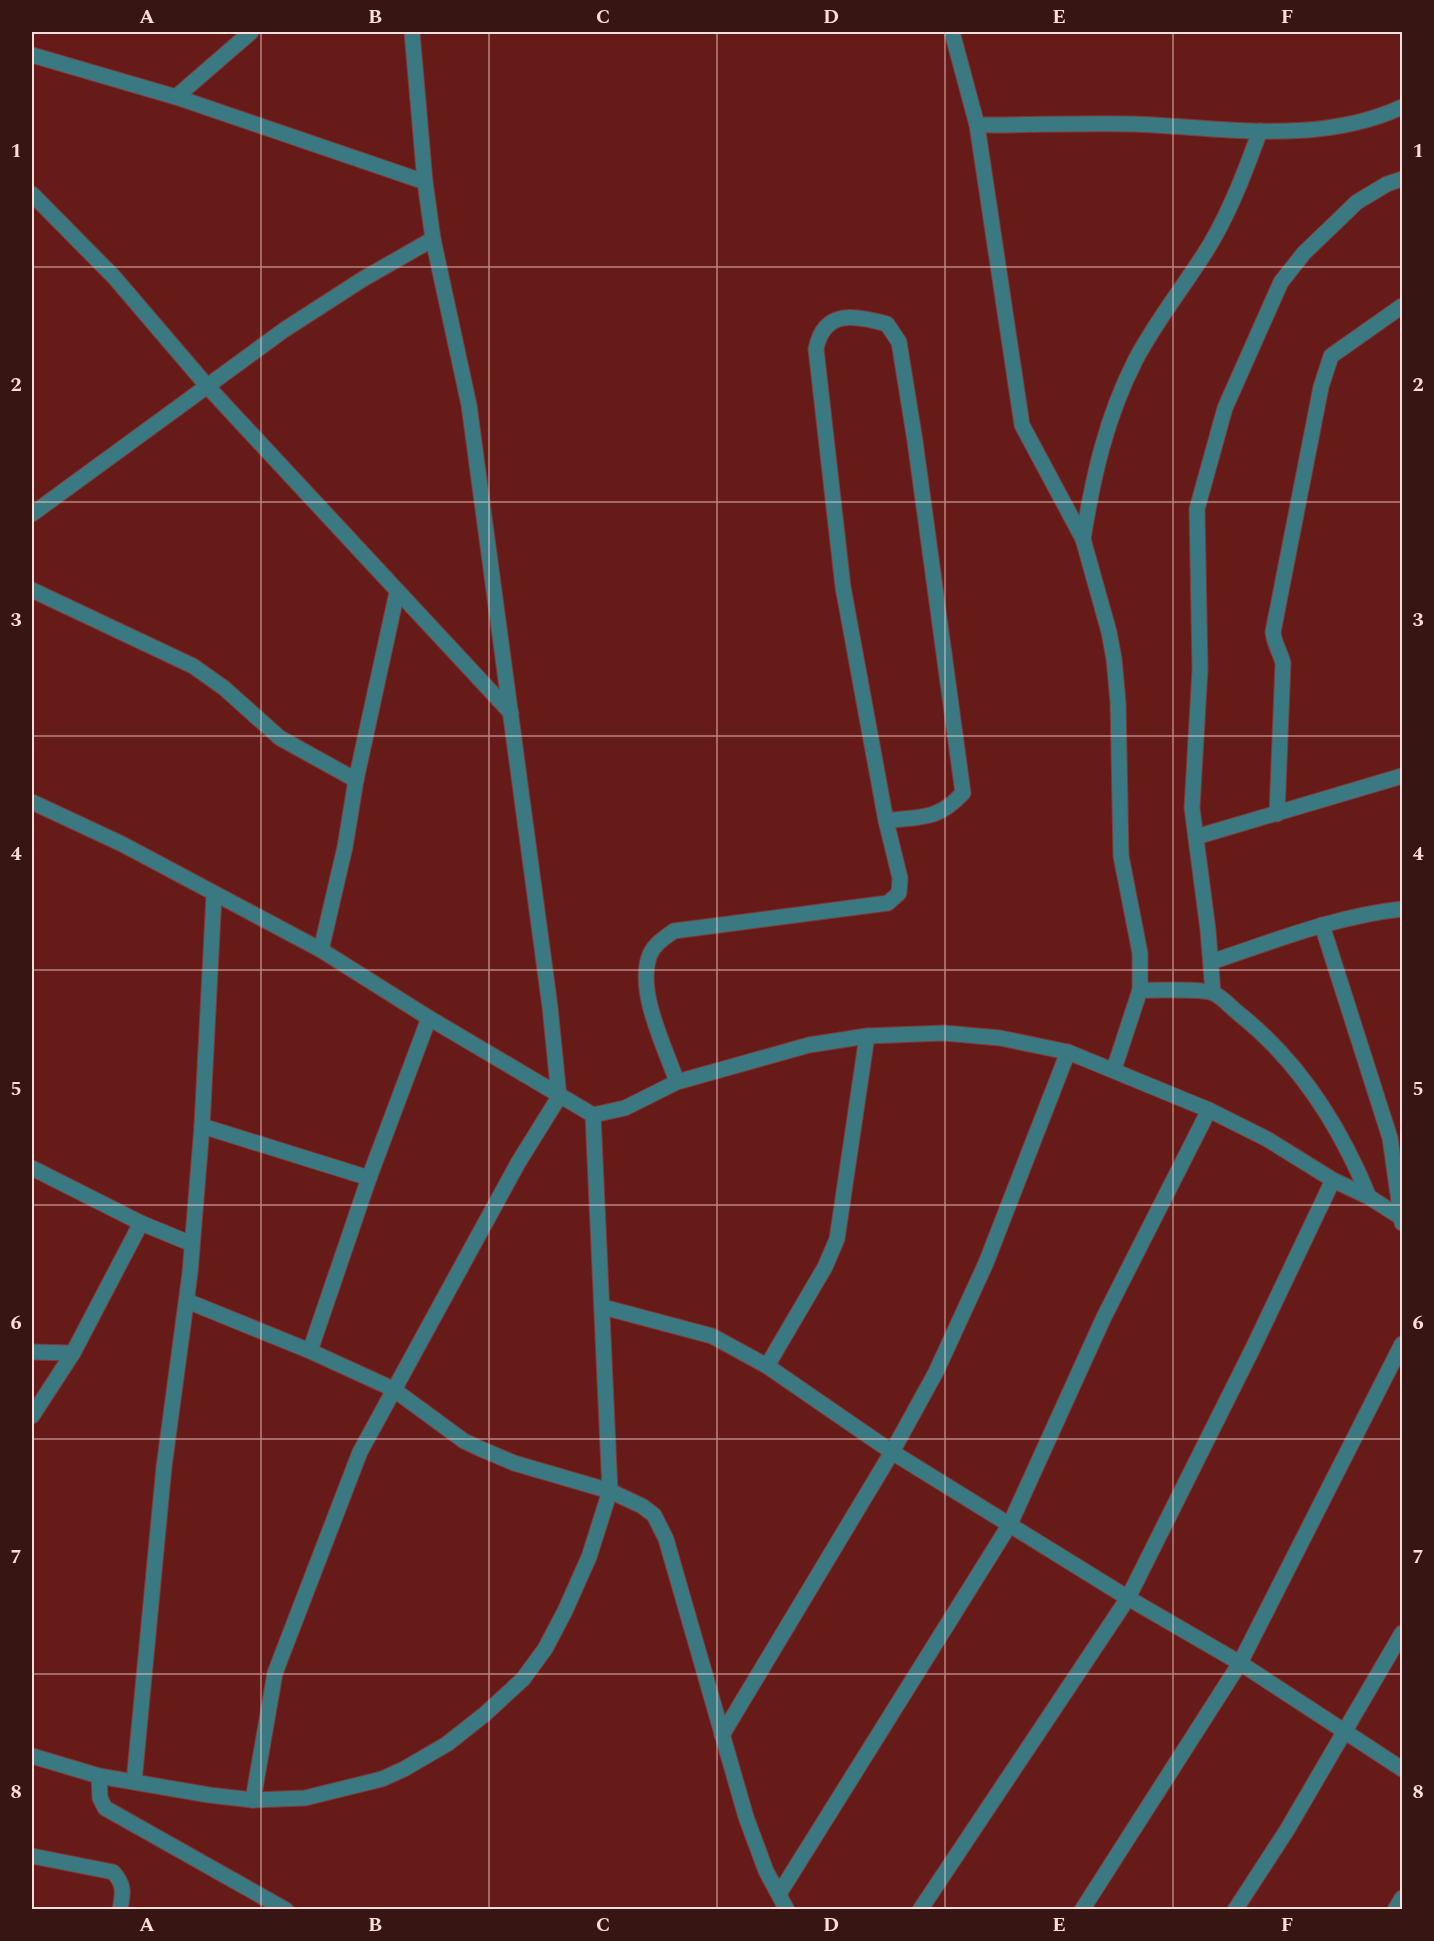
<svg xmlns="http://www.w3.org/2000/svg" width="1434" height="1941" viewBox="0 0 1434 1941" font-family="Spectral,serif">
<style>
.lines{fill:none;stroke-linecap:round;stroke-linejoin:round}
.minor-casing{stroke:#7f3a38;stroke-width:17}
.minor{stroke:#3a7981;stroke-width:15}
.grid{fill:none;stroke:#fbdedb;stroke-width:1.5;stroke-opacity:0.55}
.neatline{fill:none;stroke:#fbdedb;stroke-width:2}
.grid-label{font-size:20px;text-anchor:middle;font-weight:bold;fill:#fbdedb}
</style>
<rect width="100%" height="100%" fill="#671b19"/>
<g class="lines">
<!-- minor casing -->
<g class="minor-casing">
<g id="minor">
<path d="M952,32L977,125L1022,425L1083,539L1109,632L1114,659L1118,702L1121,856L1140,953V990L1114,1069"/>
<path d="M32,55L176,97L425,182"/>
<path d="M176,97L251,32"/>
<path d="M977,125C1029,125 1081,123 1133,124C1223,127 1317,146 1402,107"/>
<path d="M32,194L114,277L208,387L511,713"/>
<path d="M32,514L284,330L363,279L433,239"/>
<path d="M1083,539C1093,477 1106,418 1135,361C1156,320 1187,283 1211,243C1232,207 1246,169 1260,131"/>
<path d="M32,590L193,666L224,688L280,738L356,780"/>
<path d="M32,802L122,844L321,950L429,1018L593,1115L625,1108L677,1082L809,1045L867,1036L944,1033L1000,1038L1068,1052L1209,1110L1267,1139L1333,1180L1369,1197L1402,1218"/>
<path d="M1277,814L1283,663C1280,651 1274,644 1273,632L1321,387L1331,356L1402,306"/>
<path d="M1196,837L1402,776"/>
<path d="M1322,925L1390,1138L1402,1223"/>
<path d="M321,950L345,847L356,780L397,592"/>
<path d="M1211,962C1274,941 1336,916 1402,909"/>
<path d="M1140,990C1155,991 1201,988 1213,993C1221,996 1231,1007 1238,1013C1299,1061 1340,1126 1369,1197"/>
<path d="M1213,993L1208,930L1192,808L1200,669L1197,509L1225,408L1281,282L1304,253L1357,202L1387,184L1402,179"/>
<path d="M677,1082C665,1047 637,993 649,957C653,945 664,938 674,931L888,903L899,893L900,878L886,821L843,587L816,349C824,309 855,315 887,324L899,342L915,441L963,793C937,821 921,816 886,821"/>
<path d="M202,1126L369,1178"/>
<path d="M32,1168L141,1223L192,1244"/>
<path d="M187,1301L310,1351L393,1389L464,1441L481,1449L514,1463L610,1491L642,1506L654,1515L666,1539L746,1817L766,1871L787,1910"/>
<path d="M603,1307L712,1336L767,1366L892,1452L1128,1598L1240,1663L1402,1769"/>
<path d="M310,1351L369,1178L429,1018"/>
<path d="M32,1352L73,1353"/>
<path d="M767,1366L825,1267L837,1239L867,1036"/>
<path d="M32,1416L73,1353L141,1223"/>
<path d="M722,1735L892,1452L936,1372L986,1263L1068,1052"/>
<path d="M32,1756L99,1776L209,1795L253,1800L305,1798L382,1779L404,1769L447,1744L485,1714L523,1679L545,1649L565,1611L589,1557L610,1491L593,1115"/>
<path d="M99,1776L100,1798L105,1808L286,1910"/>
<path d="M134,1782L164,1467L190,1273L202,1126L214,895"/>
<path d="M253,1800L275,1673L360,1452L518,1163L559,1097L550,1007L469,405L433,239L425,182L412,32"/>
<path d="M32,1856L113,1872C125,1885 123,1893 120,1910"/>
<path d="M779,1894L1010,1524L1104,1317L1209,1110"/>
<path d="M920,1910L1128,1598L1253,1348L1333,1180"/>
<path d="M1082,1910L1240,1663L1402,1344"/>
<path d="M1235,1910L1287,1830L1402,1633"/>
<path d="M1395,1910L1402,1898"/>
</g>
</g>
<!-- minor -->
<use href="#minor" class="minor"/>
</g>
<!-- grid -->
<path class="grid" d="M261,32V1910M489,32V1910M717,32V1910M945,32V1910M1173,32V1910M32,267H1402M32,502H1402M32,736H1402M32,970H1402M32,1205H1402M32,1439H1402M32,1674H1402"/>
<!-- border -->
<rect width="1434" height="1941" fill="none" stroke="#371513" stroke-width="66"/>
<rect x="33" y="33" width="1368" height="1875" class="neatline"/>
<g class="grid-label">
<text x="147" y="23">A</text>
<text x="375" y="23">B</text>
<text x="603" y="23">C</text>
<text x="831" y="23">D</text>
<text x="1059" y="23">E</text>
<text x="1287" y="23">F</text>
<text x="16" y="157">1</text>
<text x="1418" y="157">1</text>
<text x="16" y="391">2</text>
<text x="1418" y="391">2</text>
<text x="16" y="626">3</text>
<text x="1418" y="626">3</text>
<text x="16" y="860">4</text>
<text x="1418" y="860">4</text>
<text x="16" y="1095">5</text>
<text x="1418" y="1095">5</text>
<text x="16" y="1329">6</text>
<text x="1418" y="1329">6</text>
<text x="16" y="1563">7</text>
<text x="1418" y="1563">7</text>
<text x="16" y="1798">8</text>
<text x="1418" y="1798">8</text>
<text x="147" y="1931">A</text>
<text x="375" y="1931">B</text>
<text x="603" y="1931">C</text>
<text x="831" y="1931">D</text>
<text x="1059" y="1931">E</text>
<text x="1287" y="1931">F</text>
</g>
</svg>
